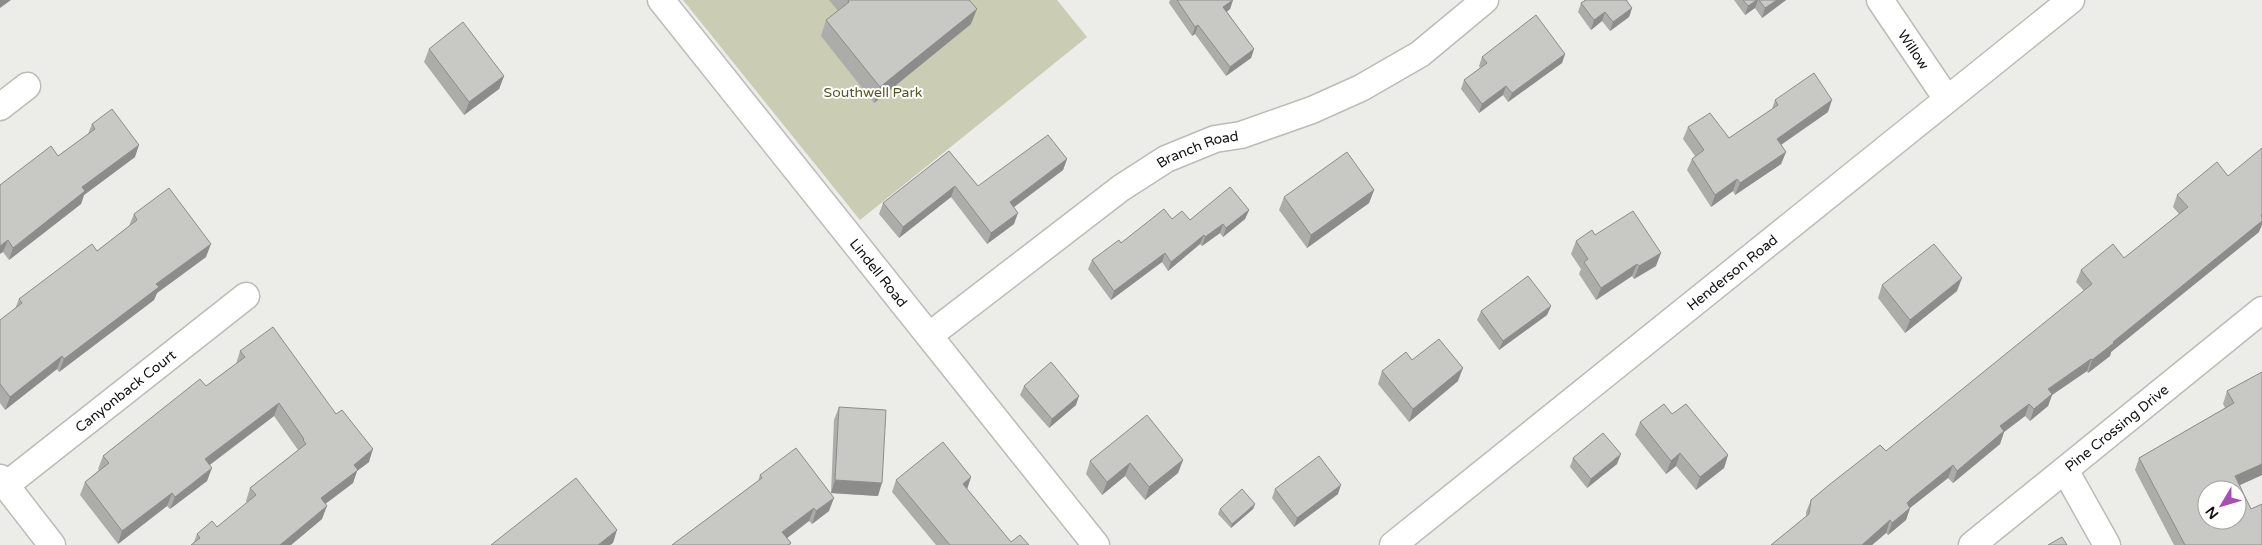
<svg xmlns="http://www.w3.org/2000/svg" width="2262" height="545" font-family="'Varela Round',sans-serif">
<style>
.green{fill:#caccb4}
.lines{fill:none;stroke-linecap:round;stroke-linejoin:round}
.minor-casing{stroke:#bbbcb8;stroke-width:29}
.minor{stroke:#fff;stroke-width:26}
.wall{fill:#acada9}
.shaded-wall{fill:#8c8d8a}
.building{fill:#c8c9c5;stroke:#8c8d8a;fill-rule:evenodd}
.labels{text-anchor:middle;stroke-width:4;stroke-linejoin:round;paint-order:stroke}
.street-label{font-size:14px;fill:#111110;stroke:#fffffe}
.park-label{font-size:14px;fill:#545724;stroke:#fffffe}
</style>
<rect width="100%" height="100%" fill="#ecece9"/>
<!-- green -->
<polygon class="green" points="683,0 1057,0 1087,37 860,220"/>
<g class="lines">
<defs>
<g id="minor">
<path id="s1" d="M661 0 1096 545"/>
<path id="s2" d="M1880 0 1947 99"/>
<polyline points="0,107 27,86"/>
<path id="s3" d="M930 335 1121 188 1166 159 1215 139 1241 135 1312 110 1361 88 1420 54 1485 0"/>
<polyline points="2065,470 2107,545"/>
<polyline points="0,478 52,545"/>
<path id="s4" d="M6 485 246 296"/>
<path id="s5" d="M1393 545 2071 0"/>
<path id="s6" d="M1972 545 2262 310"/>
</g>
</defs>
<!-- minor casing -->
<use href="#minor" class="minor-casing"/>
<!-- minor -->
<use href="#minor" class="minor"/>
</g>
<!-- wall -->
<g class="wall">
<polygon points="829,0 969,0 971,24 874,103 821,36 826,20 838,11"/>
<polygon points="1170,0 1233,0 1230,9 1227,12 1254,49 1251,58 1226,76 1195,34 1192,36 1169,3"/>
<polygon points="1584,0 1628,0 1627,1 1632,8 1629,17 1610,31 1602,21 1591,30 1578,12 1581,3 1584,1"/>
<polygon points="1734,0 1786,0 1762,18 1755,8 1745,15"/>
<polygon points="429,49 504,76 499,89 464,115 424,62"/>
<polygon points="1565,54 1562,63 1508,102 1503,95 1479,113 1461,89 1464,80 1480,68 1479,66 1482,57"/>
<polygon points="1775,100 1828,112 1781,145 1786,152 1781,164 1735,195 1733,191 1711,207 1687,170 1692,159 1695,156 1683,139 1688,127 1729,138 1772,109"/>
<polygon points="92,124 135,157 84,195 81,204 9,260 3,252 0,185 58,156 88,134"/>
<polygon points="949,151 978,186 1067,159 1063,170 1014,207 1014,224 987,244 951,197 899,238 879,214 883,203"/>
<polygon points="1374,190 1369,203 1307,248 1279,210 1284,197"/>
<polygon points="2177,195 2259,232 2111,352 2110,356 2088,373 2087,371 2052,395 2048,406 2030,421 2025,416 2004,432 2000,444 1953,483 1948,478 1910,508 1906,520 1888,535 1886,533 1872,545 1771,545 1806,517 1806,512 1811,500 1886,451 2084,291 2076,282 2081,270 2124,258 2179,214 2173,207"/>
<polygon points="1249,210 1245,219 1223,237 1220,233 1202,246 1200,244 1168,271 1162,262 1111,300 1088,269 1092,260 1121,243 1190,220"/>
<polygon points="134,214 206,257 157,293 154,300 59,372 57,369 5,410 0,403 0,320 15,309 19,299 97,251 129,226"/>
<polygon points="1595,235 1656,266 1634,279 1632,276 1596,300 1579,274 1581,269 1571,254 1576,241"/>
<polygon points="1882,285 1957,291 1905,333 1878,298"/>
<polygon points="1551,306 1547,315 1499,350 1477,320 1481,311"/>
<polygon points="240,351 369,462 357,471 353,483 325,504 322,519 291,545 191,545 194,542 197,534 217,527 247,503 246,501 250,488 298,450 274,416 210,465 207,481 170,509 167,506 118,544 80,495 85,482 99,470 98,469 103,456 206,386 236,364"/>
<polygon points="1412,360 1458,381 1409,422 1378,384 1382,371"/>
<polygon points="2262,372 2262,475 2240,485 2262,545 2174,545 2135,470 2139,458 2225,408 2223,404 2227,391"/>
<polygon points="1024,386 1076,405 1049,428 1020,395"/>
<polygon points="839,407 878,496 831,493 834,420"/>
<polygon points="1672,414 1728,455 1724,468 1696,490 1676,466 1666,474 1635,435 1640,422"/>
<polygon points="1573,458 1617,464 1587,488 1570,467"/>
<polygon points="1183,460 1178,473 1145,500 1125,476 1102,495 1086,474 1090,461"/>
<polygon points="760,475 829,511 812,524 809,521 787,538 791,543 790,545 672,545 758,481"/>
<polygon points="971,477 967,489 1011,542 1029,545 936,545 892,492 896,480"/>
<polygon points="1275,489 1338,494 1294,527 1272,498"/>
<polygon points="1255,504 1253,509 1231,528 1218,514 1220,509"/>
</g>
<!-- shaded-wall -->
<g class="shaded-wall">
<polygon points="0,0 11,0 0,8"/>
<polygon points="1233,0 1230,9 1220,16 1223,7"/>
<polygon points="1757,0 1758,0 1755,8 1745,15 1748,6"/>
<polygon points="1777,0 1786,0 1762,18 1765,8"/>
<polygon points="1632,8 1629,17 1610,31 1613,22"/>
<polygon points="977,9 971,24 874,103 880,87"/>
<polygon points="1605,12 1602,21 1591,30 1594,20"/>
<polygon points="1198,25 1195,34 1192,36 1195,27"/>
<polygon points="1254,49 1251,58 1226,76 1230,67"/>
<polygon points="1565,54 1562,63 1508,102 1512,93"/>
<polygon points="504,76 499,89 464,115 469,102"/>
<polygon points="1506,86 1503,95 1479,113 1482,104"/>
<polygon points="1832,100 1828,112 1772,151 1777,139"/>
<polygon points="139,145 135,157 84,195 81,204 9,260 13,248 82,187"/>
<polygon points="1786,152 1781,164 1735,195 1740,183"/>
<polygon points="1067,159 1063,170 1006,213 1010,202"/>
<polygon points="1737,179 1733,191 1711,207 1715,195"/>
<polygon points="955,186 951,197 899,238 903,227"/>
<polygon points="1374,190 1369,203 1307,248 1311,235"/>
<polygon points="1249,210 1245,219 1223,237 1226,228"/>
<polygon points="1018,213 1014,224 987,244 991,233"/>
<polygon points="2262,214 2262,225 2259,232 2111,352 2110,356 2088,373 2092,360"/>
<polygon points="1223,224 1220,233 1202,246 1205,237"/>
<polygon points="1204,235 1200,244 1168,271 1171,262"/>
<polygon points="8,240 3,252 0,254 0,246"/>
<polygon points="211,244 206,257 157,293 154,300 59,372 64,359 156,284"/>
<polygon points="1165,253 1162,262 1111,300 1114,291"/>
<polygon points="1661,253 1656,266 1634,279 1639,266"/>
<polygon points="1637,264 1632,276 1596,300 1601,288"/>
<polygon points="1962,278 1957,291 1905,333 1910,320"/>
<polygon points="1551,306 1547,315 1499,350 1503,341"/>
<polygon points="62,356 57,369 5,410 10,397"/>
<polygon points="2091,359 2087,371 2052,395 2048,406 2030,421 2034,409 2048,389"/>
<polygon points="1463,368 1458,381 1409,422 1413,409"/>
<polygon points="1079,396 1076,405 1049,428 1052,419"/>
<polygon points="279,403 274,416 200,472 205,459"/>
<polygon points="2029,404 2025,416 2004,432 2000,444 1953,483 1957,471 2000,426"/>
<polygon points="373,449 369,462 357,471 353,483 316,511 321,498 354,465"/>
<polygon points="1680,453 1676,466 1666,474 1671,461"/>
<polygon points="1621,454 1617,464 1587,488 1591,479"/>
<polygon points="1728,455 1724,468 1696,490 1700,477"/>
<polygon points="1183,460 1178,473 1145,500 1149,487"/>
<polygon points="1130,463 1125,476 1102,495 1107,482"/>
<polygon points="2262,464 2262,475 2231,489 2235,476"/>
<polygon points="1953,465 1948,478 1906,511 1910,508 1906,520 1888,535 1892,523 1911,499"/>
<polygon points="212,468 207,481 170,509 175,497"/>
<polygon points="971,477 967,489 963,484"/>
<polygon points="835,480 882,483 878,496 831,493"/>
<polygon points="1341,485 1338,494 1294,527 1297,518"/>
<polygon points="172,493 167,506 118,544 122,531"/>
<polygon points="834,498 829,511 812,524 816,511"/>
<polygon points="1255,504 1253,509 1231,528 1232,524"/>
<polygon points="327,506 322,519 291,545 280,545"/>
<polygon points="814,508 809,521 778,545 782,532"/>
<polygon points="1890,520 1886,533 1872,545 1862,545"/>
<polygon points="617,530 613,543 610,545 598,545"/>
</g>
<!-- building -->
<g class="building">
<polygon points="848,0 969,0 977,9 880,87 826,20 849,2"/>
<polygon points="1177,0 1233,0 1223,7 1254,49 1230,67 1198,25 1195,27"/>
<polygon points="1586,0 1626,0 1632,8 1613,22 1605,12 1594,20 1581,3"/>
<polygon points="1743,0 1757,0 1748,6"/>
<polygon points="1759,0 1777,0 1765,8"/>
<polygon points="1536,15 1565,54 1512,93 1506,86 1482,104 1464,80 1487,63 1482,57"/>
<polygon points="463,22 504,76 469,102 429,49"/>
<polygon points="1814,73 1832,100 1777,139 1786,152 1740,183 1737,179 1715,195 1692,159 1704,150 1688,127 1710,113 1729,138 1778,105 1775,100"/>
<polygon points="112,109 139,145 82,187 85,191 13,248 8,240 0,246 0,185 51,146 58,156 95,129 92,124"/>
<polygon points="1048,135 1067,159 1010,202 1018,213 991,233 955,186 903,227 883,203 949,151 978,186"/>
<polygon points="2262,148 2262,214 2261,216 2262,217 2262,221 2113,342 2114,343 2092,360 2091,359 2048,389 2052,394 2034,409 2029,404 2000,426 2004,431 1957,471 1953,465 1911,499 1907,503 1910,508 1892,523 1890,520 1862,545 1771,545 1809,514 1811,500 1829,485 1880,445 1886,451 2092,284 2081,270 2113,244 2124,258 2188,207 2177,195 2217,162 2228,176"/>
<polygon points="1347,152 1374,190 1311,235 1284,197"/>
<polygon points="1230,187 1249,210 1226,228 1223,224 1205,237 1204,235 1171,262 1165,253 1114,291 1092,260 1119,240 1121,243 1164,209 1172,219 1182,211 1190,220"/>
<polygon points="169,188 211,244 156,284 159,287 64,359 62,356 10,397 0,384 0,320 22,303 19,299 92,244 97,251 137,220 134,214"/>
<polygon points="1633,211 1661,253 1639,266 1637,264 1601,288 1584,262 1588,259 1576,241 1592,230 1595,235"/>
<polygon points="1934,244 1962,278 1910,320 1882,285"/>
<polygon points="1528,276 1551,306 1503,341 1481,311"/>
<polygon points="273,327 336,414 342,410 373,449 354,465 358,470 321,498 327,506 280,545 191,545 200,538 197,534 212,521 217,527 256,495 250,488 306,444 303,440 304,439 279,403 205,459 212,468 175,497 172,493 122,531 85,482 109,463 103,456 200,379 206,386 245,357 240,351"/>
<polygon points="1439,339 1463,368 1413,409 1382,371 1406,352 1412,360"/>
<polygon points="1051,362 1079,396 1052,419 1024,386"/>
<path d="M2262 372V464L2235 476 2251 509 2262 504V545H2185L2139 458 2234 403 2227 391ZM2207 490H2237V520H2207Z"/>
<polygon points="1664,404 1672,414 1686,404 1728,455 1700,477 1680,453 1671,461 1640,422"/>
<polygon points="839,407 886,410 882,483 835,480"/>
<polygon points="1147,415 1183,460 1149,487 1130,463 1107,482 1090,461"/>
<polygon points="1603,433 1621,454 1591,479 1573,458"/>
<polygon points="943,442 971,477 963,484 1011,542 1020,535 1029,545 950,545 896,480"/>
<polygon points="796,448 834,498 816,511 814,508 782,532 791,543 788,545 672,545 762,478 760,475"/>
<polygon points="1319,456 1341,485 1297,518 1275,489"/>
<polygon points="576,478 617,530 598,545 491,545"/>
<polygon points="1242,489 1255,504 1232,524 1220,509"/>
<polygon points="2062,537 2067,545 2048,545"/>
</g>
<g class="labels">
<!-- street labels -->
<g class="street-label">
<text dy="5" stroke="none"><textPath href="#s2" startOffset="60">Willow</textPath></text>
<text dy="5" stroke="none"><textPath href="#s3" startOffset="328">Branch Road</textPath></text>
<text dy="5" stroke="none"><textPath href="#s1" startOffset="349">Lindell Road</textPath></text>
<text dy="5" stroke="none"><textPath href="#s5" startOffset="435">Henderson Road</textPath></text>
<text dy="5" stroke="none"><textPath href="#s4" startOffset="152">Canyonback Court</textPath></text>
<text dy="5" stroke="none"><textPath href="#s6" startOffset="186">Pine Crossing Drive</textPath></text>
</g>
<!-- park labels -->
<g class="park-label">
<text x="873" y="97">Southwell Park</text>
</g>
</g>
<!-- north arrow -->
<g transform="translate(2222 505) rotate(232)"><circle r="24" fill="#fffffe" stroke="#a0a09f"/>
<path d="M0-4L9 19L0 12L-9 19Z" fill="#a84cb6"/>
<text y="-8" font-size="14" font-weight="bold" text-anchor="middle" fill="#111110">N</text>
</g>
</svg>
